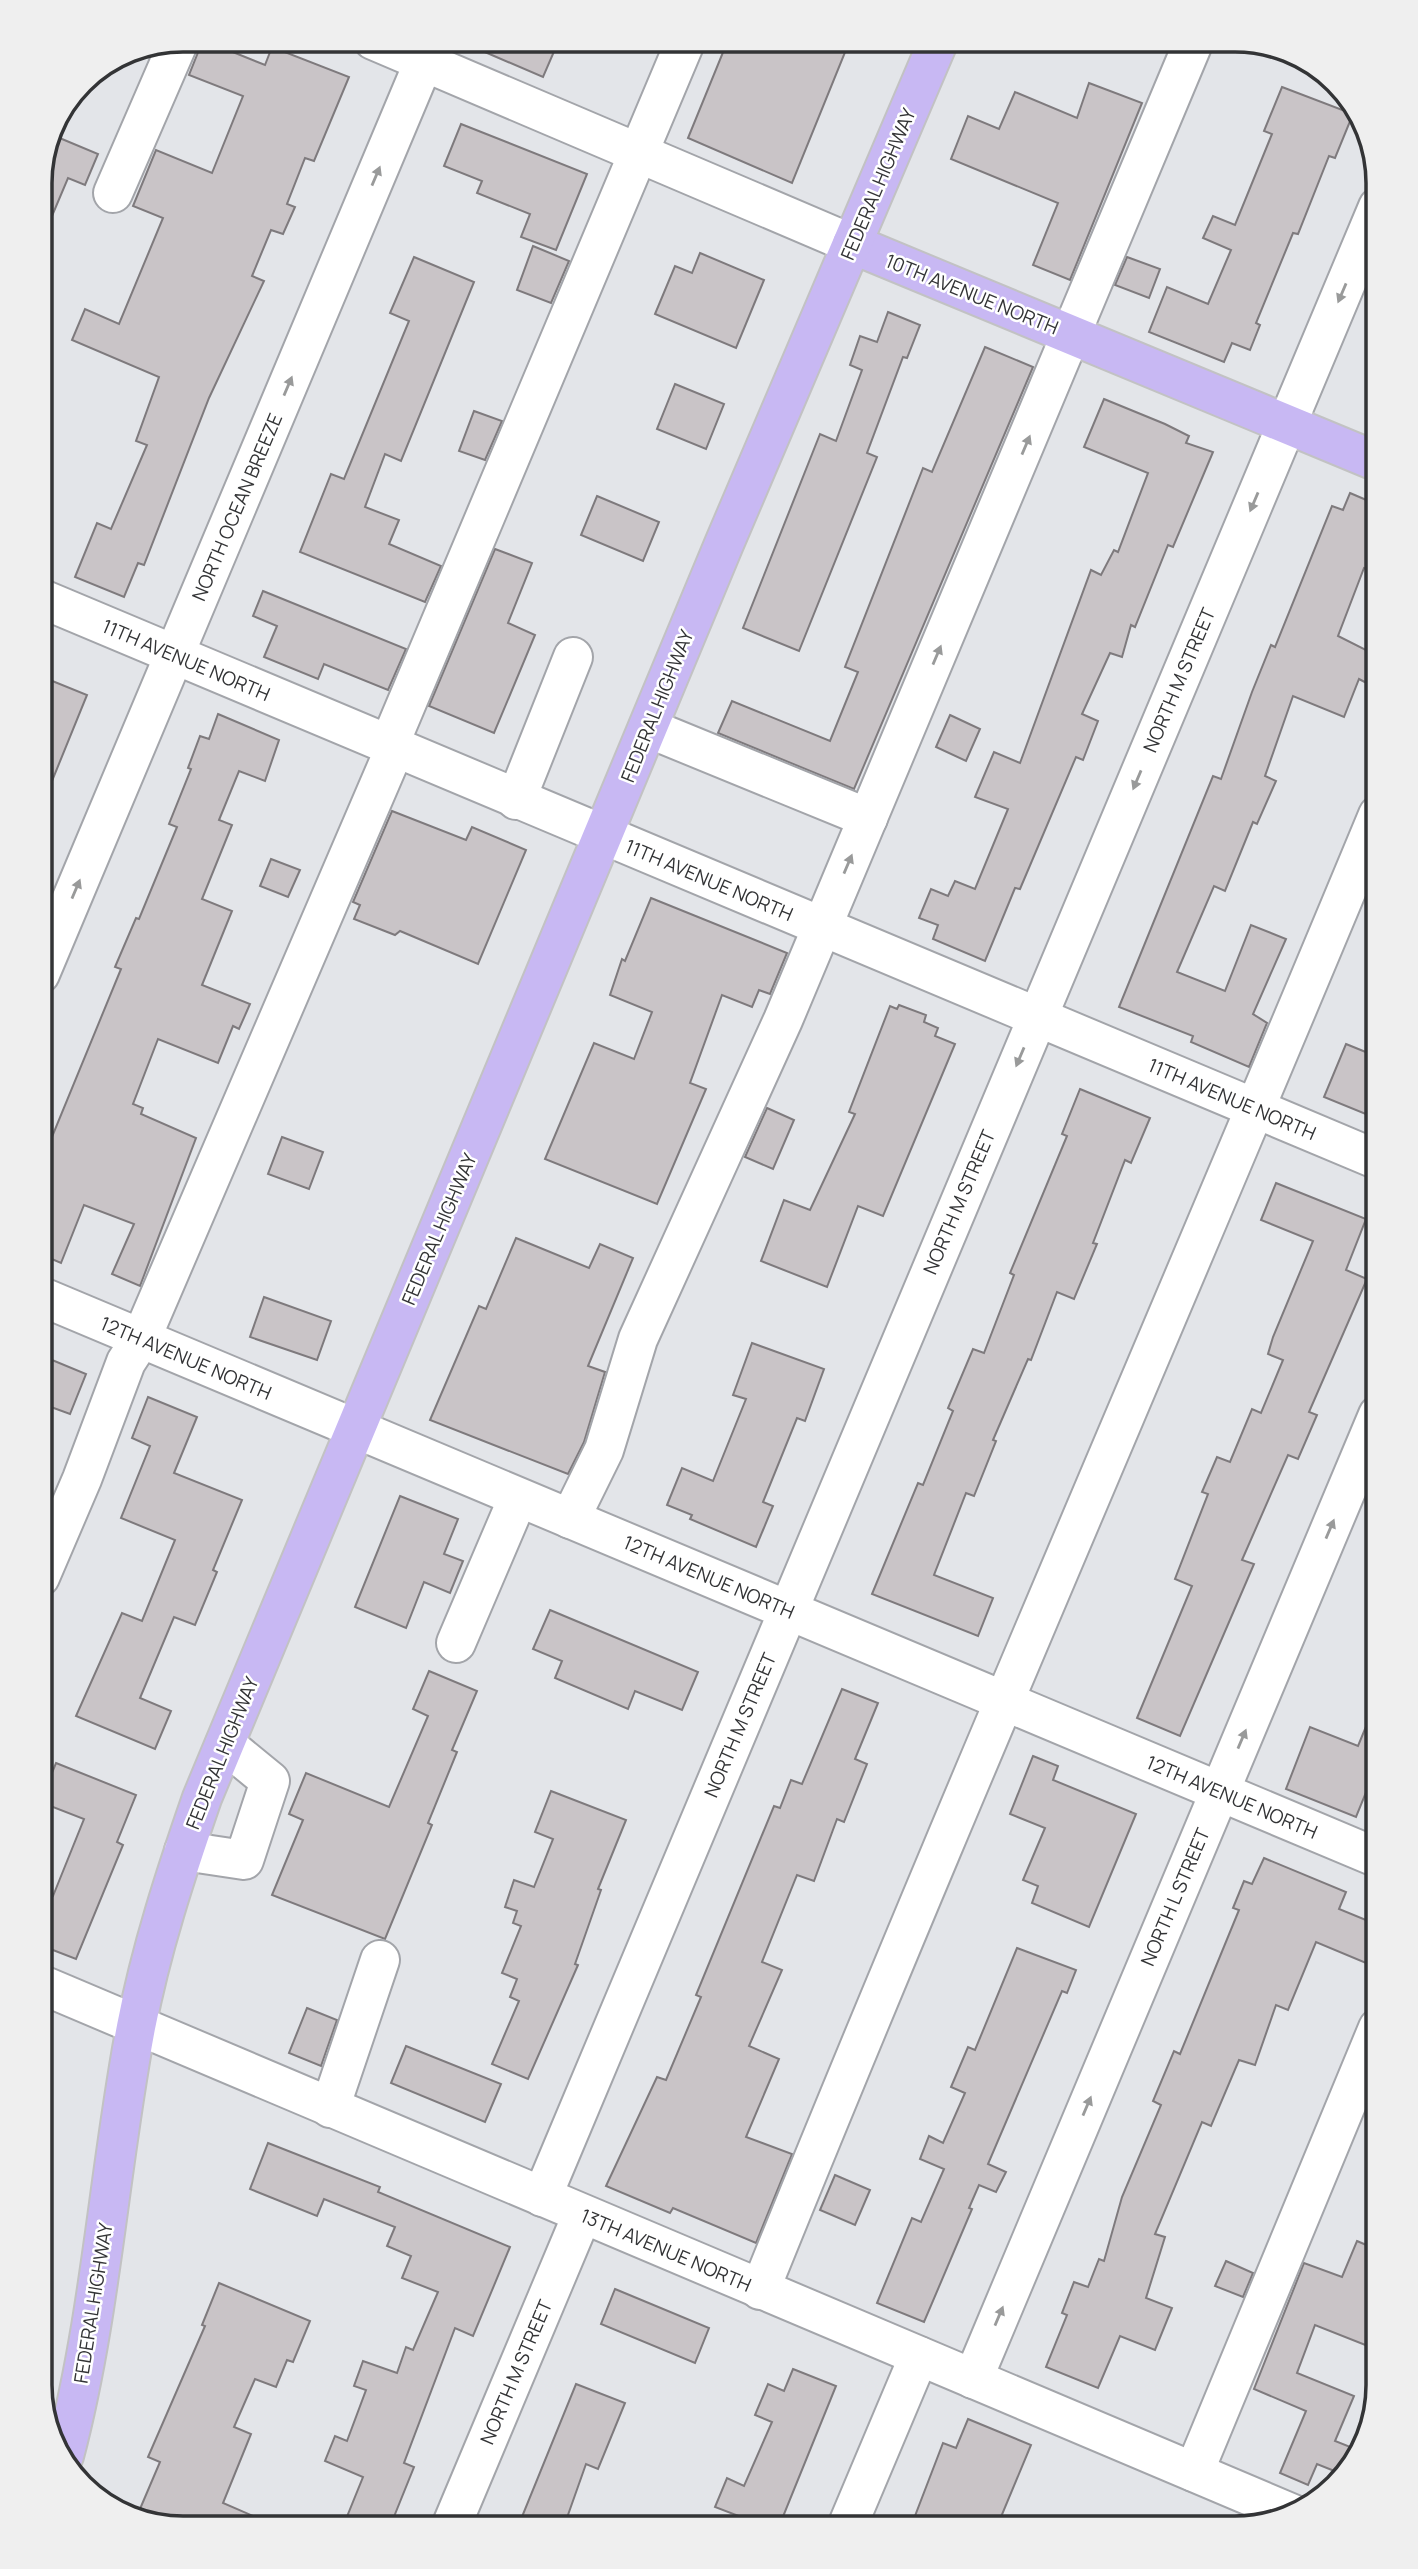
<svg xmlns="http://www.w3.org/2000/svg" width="1418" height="2569" font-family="Manrope,sans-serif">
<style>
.building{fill:#c9c4c7;stroke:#7e7a7d;stroke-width:2}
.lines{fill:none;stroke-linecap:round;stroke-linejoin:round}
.minor-casing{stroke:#a3a5aa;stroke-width:42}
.major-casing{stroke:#c2c2c3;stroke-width:42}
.minor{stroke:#fff;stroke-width:38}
.major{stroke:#c8b8f3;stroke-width:38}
.oneway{fill:#999a9a}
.labels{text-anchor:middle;stroke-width:5;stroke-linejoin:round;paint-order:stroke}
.street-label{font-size:19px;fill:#333436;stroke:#fff}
.rim{fill:none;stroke:#333436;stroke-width:3.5}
</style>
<rect width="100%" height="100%" fill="#e3e5e9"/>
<!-- building -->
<g class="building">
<polygon points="203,40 265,65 272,47 349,77 314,161 305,158 287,204 295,207 283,234 271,230 252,276 264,281 209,398 144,565 138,563 124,597 75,577 97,523 111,529 147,445 136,441 159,377 72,340 85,309 119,324 163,218 133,206 156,150 212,173 243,96 189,75"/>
<polygon points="457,40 559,40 543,77"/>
<polygon points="728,40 850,40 792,183 688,138"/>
<polygon points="1089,83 1142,103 1070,280 1033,265 1058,203 951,159 968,116 999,129 1015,92 1077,118"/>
<polygon points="1282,87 1353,114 1335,158 1329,156 1298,234 1293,233 1256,323 1260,325 1250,350 1232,343 1224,362 1149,332 1167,287 1208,304 1231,250 1203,238 1213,216 1235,225 1272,134 1264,131"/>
<polygon points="461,124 587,174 556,250 521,237 530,214 477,193 482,181 444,166"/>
<polygon points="50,134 98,154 85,185 68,178 41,242 41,175"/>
<polygon points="533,246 569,261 551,303 517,290"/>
<polygon points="700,253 764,280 736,348 655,314 675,266 692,273"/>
<polygon points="414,257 474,282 401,461 385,454 365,507 399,520 389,544 441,566 425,602 300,552 331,474 344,479 409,321 390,313"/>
<polygon points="1127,257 1160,269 1149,298 1115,285"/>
<polygon points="888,312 920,325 907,358 903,357 867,453 877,457 799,651 743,628 820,434 836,441 862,370 850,365 860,336 877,342"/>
<polygon points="985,347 1033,367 854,789 718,733 732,701 830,741 858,672 845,667 923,468 932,472"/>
<polygon points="675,384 724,404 706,449 657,429"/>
<polygon points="1104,399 1165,424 1189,436 1186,443 1213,452 1173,547 1168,545 1135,627 1131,625 1122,657 1110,653 1082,714 1098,721 1083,760 1076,757 1020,889 1015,888 985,961 933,939 938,925 919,918 931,889 948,896 955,881 975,889 1008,809 975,797 994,752 1020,763 1091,570 1101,575 1114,550 1118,552 1148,473 1084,447"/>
<polygon points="474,411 502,421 485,460 459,451"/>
<polygon points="1350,493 1378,505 1378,555 1372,571 1364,568 1338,636 1378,656 1378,689 1359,679 1344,717 1293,696 1265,776 1276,781 1257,824 1253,822 1225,891 1214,886 1177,972 1225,991 1251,925 1286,939 1253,1014 1267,1023 1249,1067 1191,1042 1193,1036 1119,1007 1213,776 1221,779 1252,692 1271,645 1275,647 1332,506 1343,510"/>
<polygon points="597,496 659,522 643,561 581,535"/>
<polygon points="495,549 532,563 508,623 535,635 494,733 429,706"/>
<polygon points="263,591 406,649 388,690 324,664 318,679 264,657 277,626 253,616"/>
<polygon points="40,676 87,695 41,808 40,808"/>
<polygon points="218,714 279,740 265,781 239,771 219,820 232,825 202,899 232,911 202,985 250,1004 239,1029 233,1026 218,1063 158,1039 133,1104 143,1108 141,1114 196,1138 140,1286 112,1274 134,1224 84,1205 61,1263 40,1254 40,1166 121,969 115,967 136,918 139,919 177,827 169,824 191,769 188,768 200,736 209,739"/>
<polygon points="950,715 980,729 966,761 936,747"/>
<polygon points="392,811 466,840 472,827 526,850 478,964 400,931 395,935 354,919 360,905 353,902"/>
<polygon points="271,859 300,870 288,897 260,886"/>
<polygon points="651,898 787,953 770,994 759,990 752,1007 722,995 690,1083 706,1089 657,1204 545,1159 594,1043 634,1059 652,1012 610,995 622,959 625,961"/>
<polygon points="899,1005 926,1015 924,1022 938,1028 935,1036 955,1044 883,1216 858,1206 827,1287 761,1261 784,1200 810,1210 855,1114 849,1112 890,1006 897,1009"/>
<polygon points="1346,1044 1378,1057 1378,1119 1324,1097"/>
<polygon points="1080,1089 1150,1118 1131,1163 1125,1160 1093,1243 1097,1244 1074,1299 1057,1292 1031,1360 1028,1359 993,1440 996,1441 974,1496 966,1493 934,1575 993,1598 978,1636 872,1594 918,1483 923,1485 953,1411 948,1408 973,1349 984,1353 1014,1275 1010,1273 1067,1136 1062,1134"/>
<polygon points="767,1108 794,1120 773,1169 745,1157"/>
<polygon points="282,1137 323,1152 309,1189 268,1174"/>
<polygon points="1276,1183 1366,1219 1346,1270 1367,1279 1309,1412 1317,1415 1298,1459 1288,1455 1242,1560 1254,1564 1180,1736 1137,1718 1192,1586 1175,1579 1208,1494 1202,1492 1217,1457 1230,1462 1252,1409 1261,1413 1283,1360 1268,1354 1273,1337 1313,1241 1261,1220"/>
<polygon points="516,1238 589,1268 600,1244 633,1258 588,1366 605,1372 584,1442 568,1474 430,1420 479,1306 486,1309"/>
<polygon points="264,1297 331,1321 317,1360 250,1337"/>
<polygon points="752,1343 824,1369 805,1421 797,1418 763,1502 773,1506 756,1547 690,1519 692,1515 667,1505 682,1468 713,1481 746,1399 733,1395"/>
<polygon points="40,1355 86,1374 70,1414 40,1403"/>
<polygon points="148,1397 197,1417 174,1473 242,1500 213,1570 217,1572 195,1625 174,1617 140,1698 171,1711 155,1749 76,1716 122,1613 142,1621 175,1540 121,1518 150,1446 132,1438"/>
<polygon points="400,1496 458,1519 444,1554 463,1561 450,1593 424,1582 406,1628 355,1607"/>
<polygon points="550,1610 698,1672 682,1710 635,1691 628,1709 555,1678 562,1661 533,1649"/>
<polygon points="429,1671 477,1691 452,1750 457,1752 428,1823 432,1825 385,1939 272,1895 303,1820 289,1814 306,1773 389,1807 428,1716 413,1709"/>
<polygon points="842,1689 878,1703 855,1759 867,1764 844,1822 837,1819 814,1881 797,1875 762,1962 782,1970 749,2046 779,2059 746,2137 792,2154 756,2243 673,2208 670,2213 606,2186 657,2077 666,2080 701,1997 696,1995 774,1806 780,1808 791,1780 802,1784"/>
<polygon points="1377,1700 1378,1763 1356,1817 1286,1789 1310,1727 1358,1746"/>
<polygon points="1033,1756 1058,1766 1053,1780 1136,1814 1089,1927 1032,1903 1038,1886 1023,1880 1045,1828 1010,1814"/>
<polygon points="56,1763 136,1795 117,1842 123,1845 76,1959 40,1945 40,1890 53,1896 84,1819 40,1802"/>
<polygon points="551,1791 626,1820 598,1889 601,1890 575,1964 578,1965 528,2079 492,2064 519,2001 510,1997 517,1979 502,1973 521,1926 513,1923 517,1911 505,1907 514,1880 534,1887 553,1839 535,1832"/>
<polygon points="1264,1858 1346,1892 1339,1909 1378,1925 1378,1968 1316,1942 1288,2010 1276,2005 1255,2065 1239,2060 1211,2126 1202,2122 1155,2234 1165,2237 1146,2298 1172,2308 1155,2350 1120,2336 1098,2388 1046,2367 1067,2315 1062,2313 1074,2282 1088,2287 1099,2259 1104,2261 1122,2197 1161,2105 1153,2101 1174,2051 1180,2054 1239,1910 1233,1908 1244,1881 1252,1884"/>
<polygon points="1017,1948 1076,1970 1067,1993 1062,1991 988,2164 1006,2172 996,2192 979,2185 969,2208 972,2209 924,2322 877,2303 912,2218 921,2222 944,2169 920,2159 929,2136 943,2143 965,2093 951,2087 968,2047 975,2050"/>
<polygon points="307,2008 337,2020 321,2066 289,2053"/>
<polygon points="406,2046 501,2084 485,2122 391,2083"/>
<polygon points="268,2143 380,2187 378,2192 510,2247 473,2336 455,2328 404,2463 414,2467 389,2529 342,2529 363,2477 325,2461 335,2436 347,2441 366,2390 354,2386 363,2361 397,2373 406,2347 413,2350 438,2292 402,2278 411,2256 387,2246 395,2227 324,2199 317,2216 250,2189"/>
<polygon points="835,2175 870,2190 855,2225 820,2210"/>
<polygon points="1357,2241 1378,2250 1378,2350 1315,2325 1297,2373 1354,2396 1335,2441 1358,2450 1353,2465 1342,2474 1317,2464 1308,2485 1280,2473 1306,2411 1254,2389 1304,2263 1342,2277"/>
<polygon points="1226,2261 1253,2273 1243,2297 1215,2286"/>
<polygon points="219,2283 310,2321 293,2362 287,2360 276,2387 255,2379 234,2427 251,2434 223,2503 281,2528 175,2528 137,2516 160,2462 148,2457 205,2326 202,2325"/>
<polygon points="615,2289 709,2328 695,2363 601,2324"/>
<polygon points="793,2369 836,2386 778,2529 739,2529 744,2518 715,2507 727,2478 744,2486 772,2422 755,2415 768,2384 784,2391"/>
<polygon points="576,2384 625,2403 598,2469 586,2464 563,2529 517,2529"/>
<polygon points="968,2419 1031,2445 996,2529 910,2529 943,2443 956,2448"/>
</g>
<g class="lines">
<defs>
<g id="minor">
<polyline points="373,40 852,244"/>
<polyline points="113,193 179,41"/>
<polyline points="40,598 1378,1160"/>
<polyline points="648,728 868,818"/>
<polyline points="389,745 686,40"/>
<polyline points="516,800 573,657"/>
<polyline points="40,974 433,40"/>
<polyline points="40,1296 1378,1858"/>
<polyline points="570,1519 604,1450 638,1339 783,1020 1194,41"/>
<polyline points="40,1577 82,1479 126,1362 141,1339 395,748"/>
<polyline points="456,1643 518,1498"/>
<polyline points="184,1851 244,1860 270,1781 225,1744"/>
<polyline points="40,1984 1293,2514"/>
<polyline points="330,2108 380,1960"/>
<polyline points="542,2197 1378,207"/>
<path d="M760 2290C960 1795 1174 1307 1378 815"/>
<polyline points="973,2379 1378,1415"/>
<polyline points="1194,2472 1378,2028"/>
<polyline points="450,2529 582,2215"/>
<polyline points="846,2529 919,2356"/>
</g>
<g id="major">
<polyline points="852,244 1378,462"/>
<path d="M64 2456C101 2316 109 2169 136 2027 151 1949 176 1873 202 1798L724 544 939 40"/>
</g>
</defs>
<!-- minor casing -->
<use href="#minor" class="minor-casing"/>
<!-- major casing -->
<use href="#major" class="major-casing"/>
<!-- minor -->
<use href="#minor" class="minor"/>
<!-- major -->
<use href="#major" class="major"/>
</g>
<!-- one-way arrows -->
<defs><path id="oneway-solid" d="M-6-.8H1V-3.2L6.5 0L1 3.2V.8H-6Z" transform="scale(1.75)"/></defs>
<g class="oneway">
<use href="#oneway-solid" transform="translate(376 176) rotate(-67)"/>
<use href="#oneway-solid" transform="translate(1342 293) rotate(113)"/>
<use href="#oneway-solid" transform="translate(288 386) rotate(-67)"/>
<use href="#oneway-solid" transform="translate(1026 445) rotate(-67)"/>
<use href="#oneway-solid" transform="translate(1254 502) rotate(113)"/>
<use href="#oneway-solid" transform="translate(937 655) rotate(-67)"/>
<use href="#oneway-solid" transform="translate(1137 780) rotate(113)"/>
<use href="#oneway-solid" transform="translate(848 864) rotate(-67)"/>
<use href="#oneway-solid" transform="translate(76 889) rotate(-67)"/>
<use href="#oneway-solid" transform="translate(1020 1057) rotate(113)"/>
<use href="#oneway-solid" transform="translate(1330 1529) rotate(-67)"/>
<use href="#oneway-solid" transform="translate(1242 1739) rotate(-67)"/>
<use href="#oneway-solid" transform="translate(1087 2106) rotate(-67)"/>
<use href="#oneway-solid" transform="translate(999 2316) rotate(-67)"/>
</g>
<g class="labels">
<!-- street labels -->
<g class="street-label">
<text transform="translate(878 184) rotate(-67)" y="7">FEDERAL HIGHWAY</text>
<text transform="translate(972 294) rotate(22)" y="7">10TH AVENUE NORTH</text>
<text transform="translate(237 507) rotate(-67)" y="7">NORTH OCEAN BREEZE</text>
<text transform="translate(186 660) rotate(23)" y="7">11TH AVENUE NORTH</text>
<text transform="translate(1179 680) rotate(-67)" y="7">NORTH M STREET</text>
<text transform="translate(657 706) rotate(-68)" y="7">FEDERAL HIGHWAY</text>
<text transform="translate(709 880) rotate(23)" y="7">11TH AVENUE NORTH</text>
<text transform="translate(1232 1099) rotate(23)" y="7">11TH AVENUE NORTH</text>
<text transform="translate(959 1202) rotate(-67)" y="7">NORTH M STREET</text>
<text transform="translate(439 1229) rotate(-67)" y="7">FEDERAL HIGHWAY</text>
<text transform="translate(186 1358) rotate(23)" y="7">12TH AVENUE NORTH</text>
<text transform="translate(709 1577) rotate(23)" y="7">12TH AVENUE NORTH</text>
<text transform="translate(740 1725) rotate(-67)" y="7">NORTH M STREET</text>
<text transform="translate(222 1753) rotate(-68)" y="7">FEDERAL HIGHWAY</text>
<text transform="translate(1232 1797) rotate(23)" y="7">12TH AVENUE NORTH</text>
<text transform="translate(1175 1897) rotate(-67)" y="7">NORTH L STREET</text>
<text transform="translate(666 2250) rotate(23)" y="7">13TH AVENUE NORTH</text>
<text transform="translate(93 2303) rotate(-81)" y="7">FEDERAL HIGHWAY</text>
<text transform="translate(516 2372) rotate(-67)" y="7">NORTH M STREET</text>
</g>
</g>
<!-- crop -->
<path d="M0 0H1418V2569H0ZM183 52H1235A131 131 0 0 1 1366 183V2385A131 131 0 0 1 1235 2516H183A131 131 0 0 1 52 2385V183A131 131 0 0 1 183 52Z" fill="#efefef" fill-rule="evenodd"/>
<path class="rim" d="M183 52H1235A131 131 0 0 1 1366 183V2385A131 131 0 0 1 1235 2516H183A131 131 0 0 1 52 2385V183A131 131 0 0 1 183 52Z"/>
</svg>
